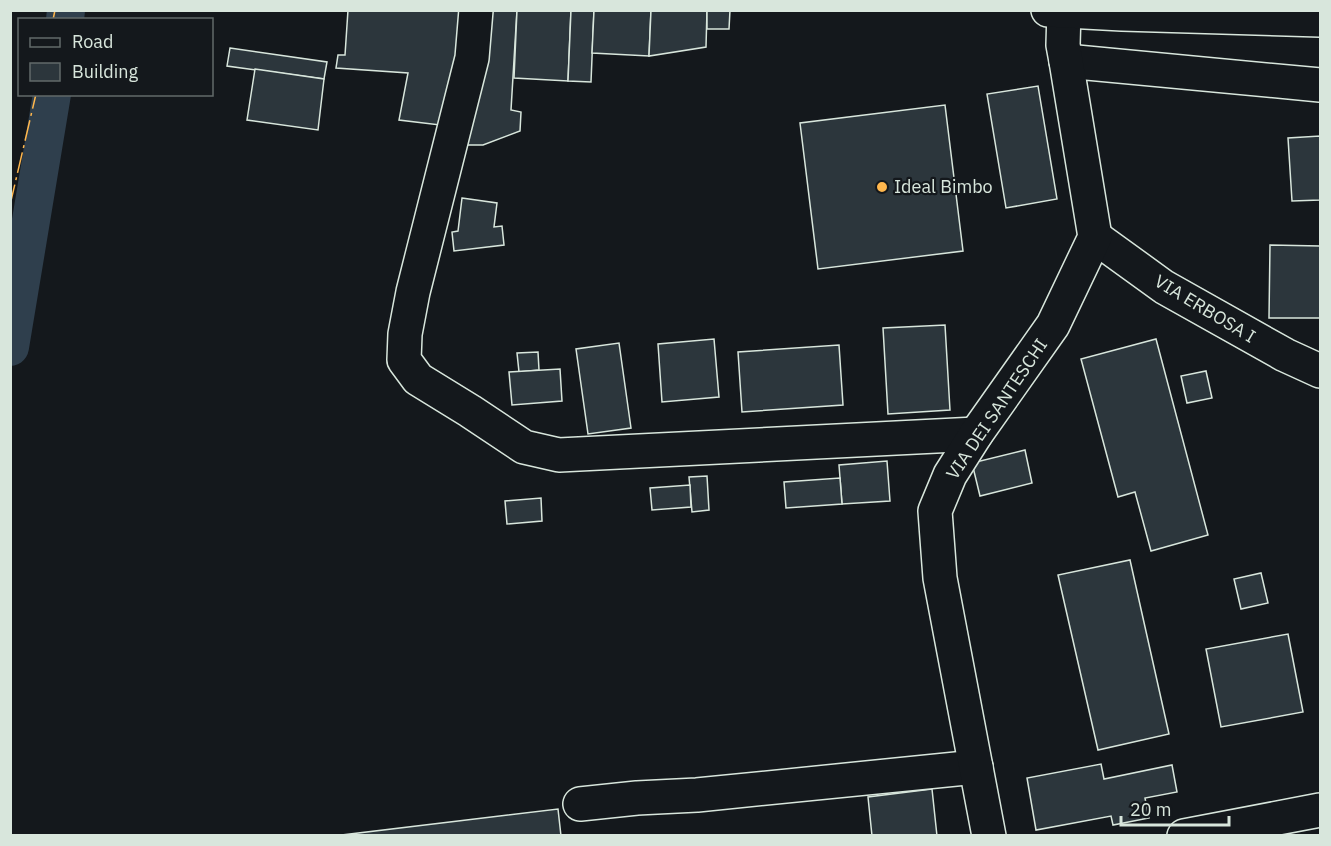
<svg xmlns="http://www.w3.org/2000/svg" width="1331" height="846" font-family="'IBM Plex Sans',sans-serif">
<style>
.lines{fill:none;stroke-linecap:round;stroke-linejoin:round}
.canal{stroke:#2f3f4d;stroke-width:38}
.building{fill:#2c363c;stroke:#d8e6dc;stroke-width:1.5}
.minor-casing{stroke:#d8e6dc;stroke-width:36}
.major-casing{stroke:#d8e6dc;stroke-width:36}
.minor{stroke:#14181c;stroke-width:33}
.major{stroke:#14181c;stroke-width:33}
.power{stroke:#ffb74d;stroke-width:1.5;stroke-dasharray:21 4.5 3 4.5;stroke-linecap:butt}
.poi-dot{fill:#ffb74d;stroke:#14181c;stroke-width:2}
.labels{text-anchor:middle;stroke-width:4.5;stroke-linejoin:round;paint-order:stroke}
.poi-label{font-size:18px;fill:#d8e6dc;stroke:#14181c;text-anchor:start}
.street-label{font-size:18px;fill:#d8e6dc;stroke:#14181c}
</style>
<rect width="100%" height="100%" fill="#14181c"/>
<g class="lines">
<!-- canal -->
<g class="canal">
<polyline points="65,20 66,10"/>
<polyline points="10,347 52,94"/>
</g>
</g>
<!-- building -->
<g class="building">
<polygon points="348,10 468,10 440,125 399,120 408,73 336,68 338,55 345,55"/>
<polygon points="480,10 517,10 511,110 521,112 520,131 483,145 454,145"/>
<polygon points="517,10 571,10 568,81 514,78"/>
<polygon points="571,10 594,10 591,82 568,81"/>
<polygon points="594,10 651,10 649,56 592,53"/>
<polygon points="651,10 707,10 706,47 649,56"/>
<polygon points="707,10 730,10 729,29 707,29"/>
<polygon points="230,48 327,62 324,79 227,66"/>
<polygon points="255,69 324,79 318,130 247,120"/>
<polygon points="1038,86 1057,199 1006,208 987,94"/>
<polygon points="945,105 963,251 818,269 800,123"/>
<polygon points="1320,136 1320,200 1292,201 1288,138"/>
<polygon points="462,198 497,203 494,227 502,226 504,245 454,251 452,232 458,231"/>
<polygon points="1270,245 1320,246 1320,318 1269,318"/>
<polygon points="945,325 950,410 888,414 883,328"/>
<polygon points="714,339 719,397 662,402 658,344"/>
<polygon points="1156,339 1208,535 1151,551 1135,492 1118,497 1081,359"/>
<polygon points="619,343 631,428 588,434 576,349"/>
<polygon points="839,345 843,405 742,412 738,352"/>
<polygon points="538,352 539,370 519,372 517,353"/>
<polygon points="560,369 562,401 512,405 509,372"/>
<polygon points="1206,371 1212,398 1187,403 1181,376"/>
<polygon points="1025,450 1032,483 980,496 972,463"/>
<polygon points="887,461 890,501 842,504 839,465"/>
<polygon points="707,476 709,510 692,512 689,477"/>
<polygon points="840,478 842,504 786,508 784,482"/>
<polygon points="690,485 691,507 652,510 650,488"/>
<polygon points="541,498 542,521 507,524 505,501"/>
<polygon points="1130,560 1169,734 1098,750 1058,575"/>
<polygon points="1261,573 1268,603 1241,609 1234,579"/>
<polygon points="1288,634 1303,712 1221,727 1206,649"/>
<polygon points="1101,764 1104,779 1172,765 1177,792 1145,798 1149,818 1113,825 1111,816 1036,830 1027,778"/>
<polygon points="932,789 937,836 872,836 868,797"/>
<polygon points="558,809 561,836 342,836 342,835"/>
</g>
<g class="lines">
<defs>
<g id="minor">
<polyline points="476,10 472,58 413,292 405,334 404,360 418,379 470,411 524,447 559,455 976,434"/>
<polyline points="1066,61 1320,85"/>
<polyline points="1095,237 1164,287 1285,355 1320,371"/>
<polyline points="580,804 637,798 697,795 976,767"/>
<polyline points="989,836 940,578 935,511 950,475 976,434 1053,325 1095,237 1066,61 1063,45 1064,10"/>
<polyline points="1184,836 1320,810"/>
</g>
<polyline id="major" points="1048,10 1122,14 1320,20"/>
</defs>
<!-- minor casing -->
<use href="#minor" class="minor-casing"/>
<!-- major casing -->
<use href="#major" class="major-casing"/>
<!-- minor -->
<use href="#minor" class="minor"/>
<!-- major -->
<use href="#major" class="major"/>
<!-- power -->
<g class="power">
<polyline points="53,20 55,10"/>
<polyline points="10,205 36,94"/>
</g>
</g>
<!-- markers -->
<circle class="poi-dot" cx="882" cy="187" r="6"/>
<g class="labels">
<!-- poi labels -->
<g class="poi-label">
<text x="894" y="193">Ideal Bimbo</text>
</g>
<!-- street labels -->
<g class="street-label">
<text transform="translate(1205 309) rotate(31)" y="6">VIA ERBOSA I</text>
<text transform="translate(997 409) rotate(-56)" y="6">VIA DEI SANTESCHI</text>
</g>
</g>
<!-- border -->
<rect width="1331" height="846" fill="none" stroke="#d8e6dc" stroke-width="24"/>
<!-- legend -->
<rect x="18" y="18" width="195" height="78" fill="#14181c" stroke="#626a69" stroke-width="1.5"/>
<rect x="30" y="38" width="30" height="9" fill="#14181c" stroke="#626a69" stroke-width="1.5"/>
<text x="72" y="48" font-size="18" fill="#d8e6dc">Road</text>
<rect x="30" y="63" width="30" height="18" fill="#2c363c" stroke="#626a69" stroke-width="1.5"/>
<text x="72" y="78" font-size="18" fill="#d8e6dc">Building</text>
<!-- scale -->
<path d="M1121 816v9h108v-9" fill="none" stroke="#d8e6dc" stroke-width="3"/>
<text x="1130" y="816" font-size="18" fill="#d8e6dc" stroke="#14181c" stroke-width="4.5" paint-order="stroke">20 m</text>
</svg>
